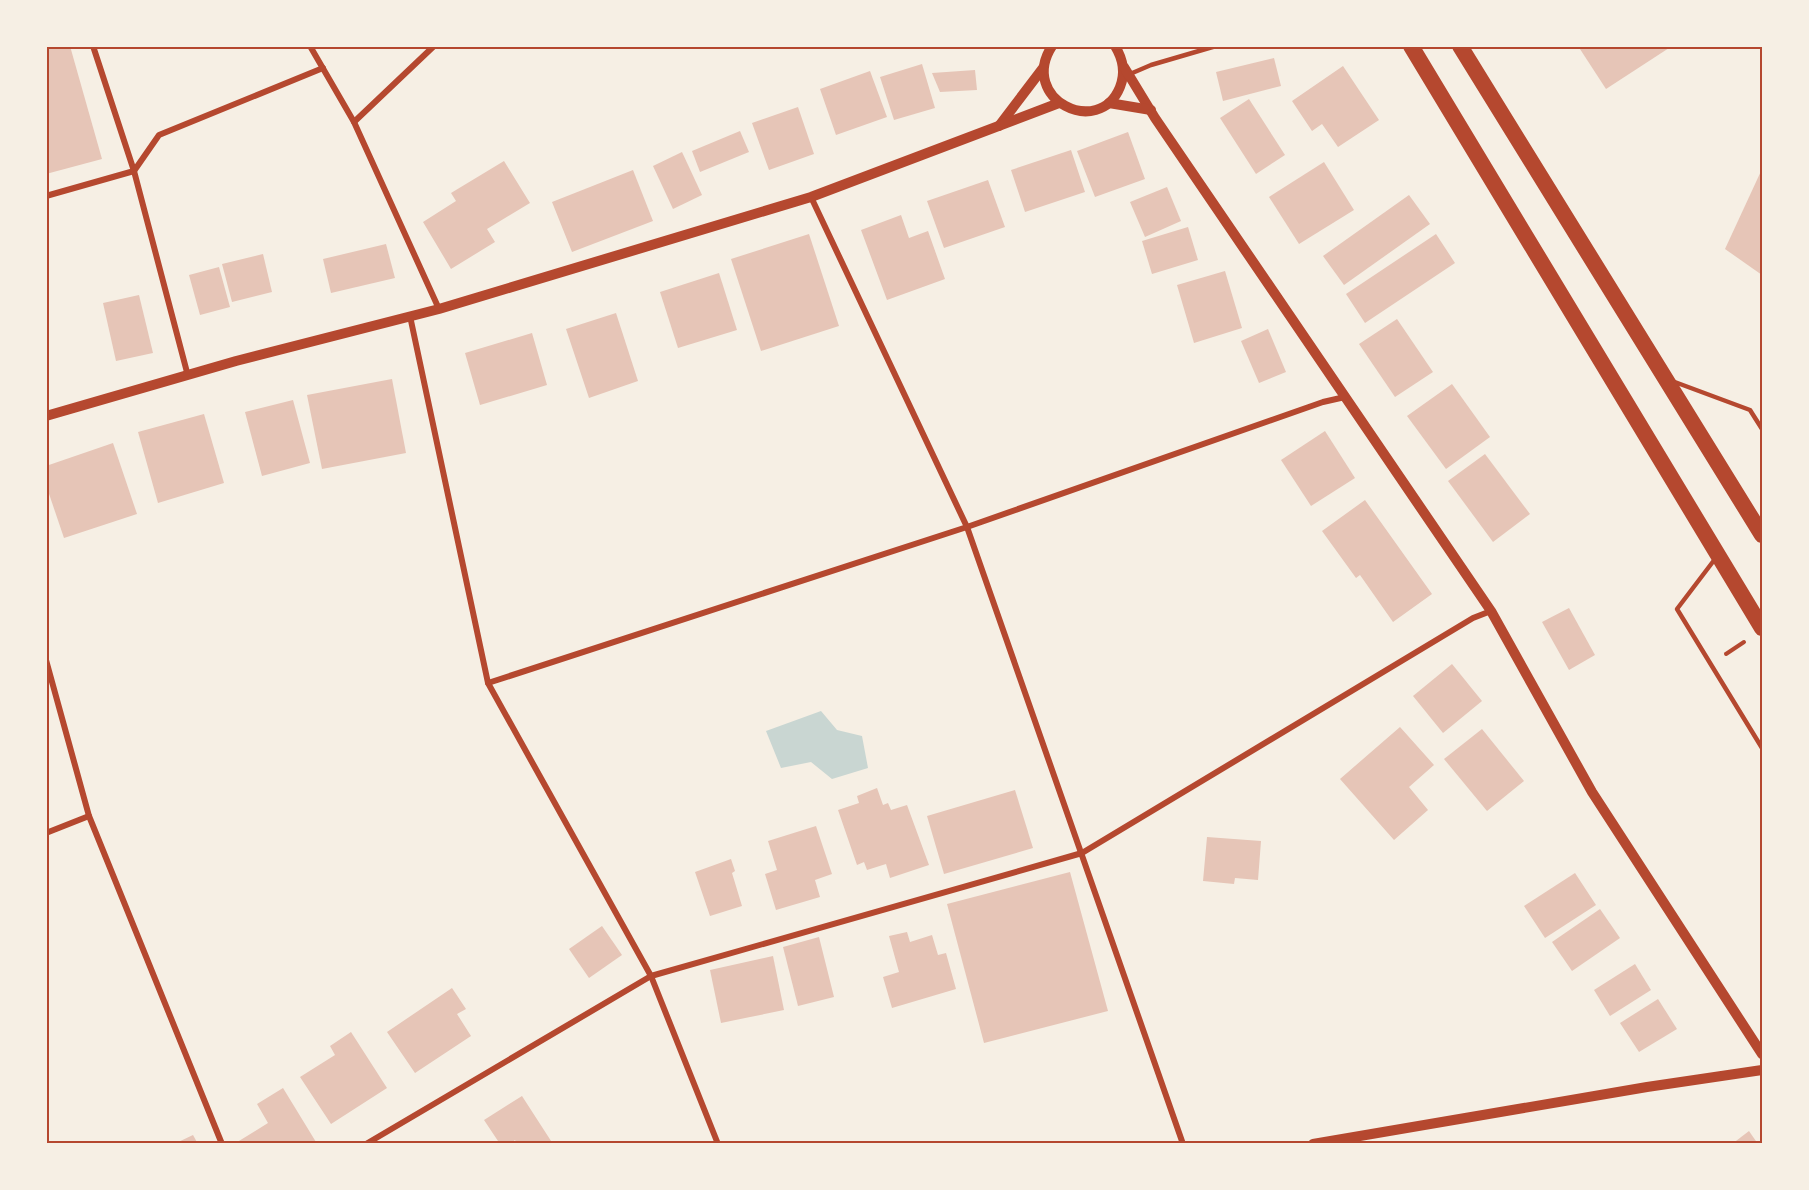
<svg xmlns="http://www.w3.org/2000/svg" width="1809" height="1190" font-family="Georgia,serif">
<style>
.water{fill:#c9d6d2}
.building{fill:#e6c5b7}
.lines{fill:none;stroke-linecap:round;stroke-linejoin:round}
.path{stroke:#b5482f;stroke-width:4}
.service{stroke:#b5482f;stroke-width:4.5}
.minor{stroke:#b5482f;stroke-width:6}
.tertiary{stroke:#b5482f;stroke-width:10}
.trunk{stroke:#b5482f;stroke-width:16}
.neatline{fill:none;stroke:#b5482f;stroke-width:2}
</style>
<rect width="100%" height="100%" fill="#f6efe4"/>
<!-- water -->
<polygon class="water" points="821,711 837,730 862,736 868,768 832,779 811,762 781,768 766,731"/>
<!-- building -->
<g class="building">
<polygon points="46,46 70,46 102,159 46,174"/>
<polygon points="1578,46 1668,46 1669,48 1606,89"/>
<polygon points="1274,58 1281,86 1223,101 1216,72"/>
<polygon points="922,64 935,108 894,120 880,77"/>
<polygon points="1343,66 1379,120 1338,147 1322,124 1312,131 1292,101"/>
<polygon points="975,70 977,90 940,92 932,73"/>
<polygon points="870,71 887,117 836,135 820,89"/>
<polygon points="1249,99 1285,155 1256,174 1220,118"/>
<polygon points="798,107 814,154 769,170 752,123"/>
<polygon points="740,131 749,152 700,172 692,151"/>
<polygon points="1128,132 1145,179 1095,197 1077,151"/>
<polygon points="1071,150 1085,192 1025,212 1011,170"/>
<polygon points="682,152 702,195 673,209 653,166"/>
<polygon points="504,161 530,203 487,229 495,242 451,269 423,222 456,201 451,193"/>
<polygon points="1324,162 1354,210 1299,244 1269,197"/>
<polygon points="1762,169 1762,275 1725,249"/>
<polygon points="633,170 653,221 572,252 552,202"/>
<polygon points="988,180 1005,227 944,248 927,201"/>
<polygon points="1167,187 1181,221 1145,237 1130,202"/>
<polygon points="1409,195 1430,224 1344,285 1323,256"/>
<polygon points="901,215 909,238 928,231 945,279 887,300 861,230"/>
<polygon points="1188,227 1198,260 1152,274 1142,241"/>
<polygon points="809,234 839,326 761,351 731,259"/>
<polygon points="1436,234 1455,263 1365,323 1346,294"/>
<polygon points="386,244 395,278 331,293 323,259"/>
<polygon points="263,254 272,292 232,302 222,264"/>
<polygon points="219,267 230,307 200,315 189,275"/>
<polygon points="1225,271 1242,328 1194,343 1177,285"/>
<polygon points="719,273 737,330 678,348 660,292"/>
<polygon points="139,295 153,353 116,361 103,303"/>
<polygon points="616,313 638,381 589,398 566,329"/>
<polygon points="1397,319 1433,372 1395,397 1359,344"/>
<polygon points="1268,329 1286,372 1259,383 1241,341"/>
<polygon points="532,333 547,385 480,405 465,353"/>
<polygon points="392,379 406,453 322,469 307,395"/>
<polygon points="1452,384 1490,437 1446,469 1407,416"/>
<polygon points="293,400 310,463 262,476 245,412"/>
<polygon points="204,414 224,483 158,503 138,432"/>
<polygon points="1325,431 1355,478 1311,506 1281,460"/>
<polygon points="113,443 137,514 64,538 46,485 46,466"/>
<polygon points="1485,454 1530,514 1493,542 1448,481"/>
<polygon points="1365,500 1432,594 1393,622 1360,575 1356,578 1322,531"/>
<polygon points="1569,608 1595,655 1569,670 1542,622"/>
<polygon points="1452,664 1482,701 1443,733 1413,696"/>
<polygon points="1400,727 1434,765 1409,787 1428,810 1394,840 1340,779"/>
<polygon points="1482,729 1524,781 1487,811 1444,759"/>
<polygon points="877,788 883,805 888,803 891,810 907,805 929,865 890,878 886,864 867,870 864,862 857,865 838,810 859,803 857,796"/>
<polygon points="1015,790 1033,848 944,874 927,816"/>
<polygon points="816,826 832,874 815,880 820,897 776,910 765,874 777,870 768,841"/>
<polygon points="1207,837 1261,841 1258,880 1235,878 1234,884 1203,881"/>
<polygon points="731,859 735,871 732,873 742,906 710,916 695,872"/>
<polygon points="1070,872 1108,1011 984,1043 947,904"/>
<polygon points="1575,873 1596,905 1545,938 1524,906"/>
<polygon points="1600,909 1620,938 1572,971 1552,942"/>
<polygon points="602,926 622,955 589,978 569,949"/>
<polygon points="907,932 910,942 932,935 938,955 946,953 956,989 892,1008 883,977 899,972 889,936"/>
<polygon points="819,937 834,997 798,1006 783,947"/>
<polygon points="773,956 784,1010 721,1023 710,970"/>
<polygon points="1635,964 1651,990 1610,1016 1594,990"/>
<polygon points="452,988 466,1009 457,1014 471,1036 415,1073 387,1032"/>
<polygon points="1658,999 1677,1029 1639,1052 1620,1023"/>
<polygon points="351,1032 387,1088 331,1124 300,1077 335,1055 330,1046"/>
<polygon points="283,1088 316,1142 234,1144 268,1123 257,1104"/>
<polygon points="522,1096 553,1144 517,1144 515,1140 510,1144 500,1144 484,1120"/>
<polygon points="1749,1131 1758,1144 1732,1144"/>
<polygon points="193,1135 198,1144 174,1144"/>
</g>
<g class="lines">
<!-- path -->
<polyline class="path" points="1726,654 1744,642"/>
<!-- service -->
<g class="service">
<polyline points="1130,74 1151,65 1216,46"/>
<polyline points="1672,381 1750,410 1762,429"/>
<polyline points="1715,559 1677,609 1762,748"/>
</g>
<!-- minor -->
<g class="minor">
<polyline points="93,46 134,171 188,376"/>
<polyline points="310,46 354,122 439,309"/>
<polyline points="354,122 434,46"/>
<polyline points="46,196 134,171 159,135 323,68"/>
<polyline points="811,197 967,527 1183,1144"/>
<polyline points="410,316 488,683 651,976 718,1144"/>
<polyline points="46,660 89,816 222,1144"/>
<polyline points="488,683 967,527 1323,402 1345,397"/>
<polyline points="46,833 89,816"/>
<polyline points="366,1144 651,976 1082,853 1473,618 1491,611"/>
</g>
<!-- tertiary -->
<g class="tertiary">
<path d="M1052 46C1018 99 1099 139 1120 87 1126 72 1123 59 1115 46"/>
<polyline points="1124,67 1155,118 1491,611 1592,792 1762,1054"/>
<polyline points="1109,103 1151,110"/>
<polyline points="999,126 1043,68"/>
<polyline points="46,416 236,361 439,309 811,197 1059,103"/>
<polyline points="1313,1144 1647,1087 1762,1070"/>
</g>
<!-- trunk -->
<g class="trunk">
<polyline points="1411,46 1762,628"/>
<polyline points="1460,46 1762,535"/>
</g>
</g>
<!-- border -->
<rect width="1809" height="1190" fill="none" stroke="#f6efe4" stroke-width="96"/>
<rect x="48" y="48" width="1713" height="1094" class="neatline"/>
</svg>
